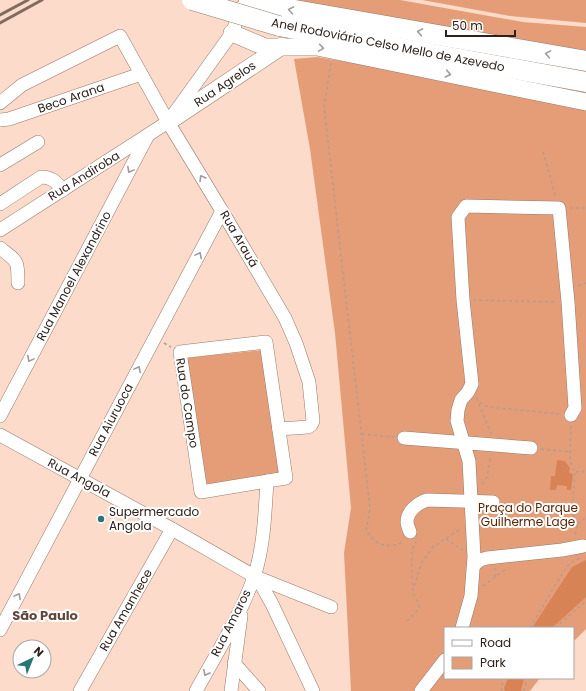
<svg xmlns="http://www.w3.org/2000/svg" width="586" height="691" font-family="Poppins,sans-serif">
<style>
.green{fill:#e59d78}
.water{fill:#d88355}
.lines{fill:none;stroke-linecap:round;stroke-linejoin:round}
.minor-casing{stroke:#96796a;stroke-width:14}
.major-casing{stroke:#96796a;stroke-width:18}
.highway-casing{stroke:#96796a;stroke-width:21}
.path{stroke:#b59c8e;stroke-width:1.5;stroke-dasharray:3 3;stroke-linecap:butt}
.minor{stroke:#fff;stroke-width:13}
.major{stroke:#fff;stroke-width:17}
.highway{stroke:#fff;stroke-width:20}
.rail{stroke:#806c61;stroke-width:3}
.highway-bridge-casing{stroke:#96796a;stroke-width:21;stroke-linecap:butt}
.highway-bridge{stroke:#fff;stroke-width:20}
.oneway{stroke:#a09b98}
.poi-dot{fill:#297476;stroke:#fff;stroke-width:1.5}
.labels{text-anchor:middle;stroke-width:4;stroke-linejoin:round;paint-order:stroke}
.street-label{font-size:12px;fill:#2d211b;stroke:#fff}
.park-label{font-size:12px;fill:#5a2400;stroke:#fff}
.poi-label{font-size:12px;fill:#2d211b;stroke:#fff;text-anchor:start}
.neighbourhood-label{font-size:13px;font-weight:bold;fill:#624739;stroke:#fff}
</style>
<rect width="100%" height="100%" fill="#fcdbca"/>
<!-- green -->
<g class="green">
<polygon points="297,0 400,0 523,22 586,27 586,54 381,20"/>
<polygon points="422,0 586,0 586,23 510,16"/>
<polygon points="317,57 418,74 586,107 586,629 573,642 573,628 445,628 445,678 540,678 530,691 351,691 344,553 351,508 335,333 310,149 294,59"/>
<polygon points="264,350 285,477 205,484 186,358"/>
</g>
<!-- water -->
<g class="water">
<polygon points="557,460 565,461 570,468 569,473 573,474 571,490 567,490 567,486 557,485 556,490 550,490 551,476 555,476"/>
<polygon points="586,560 586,597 552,628 532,628 572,567"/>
<polygon points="508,678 524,678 521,691 505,691 504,688"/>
</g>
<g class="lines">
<defs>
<g id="minor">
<polyline points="0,103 22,85 120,36 168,122 222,211 285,318 296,343 309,382 313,421 311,425 308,427 279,429"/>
<polyline points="0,120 9,119 141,74"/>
<polyline points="0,165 38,142"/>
<path d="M0 204 41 177C52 177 56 182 63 190"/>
<polyline points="0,230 168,122 232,33 242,7"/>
<path d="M0 248C18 262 18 260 18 283"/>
<polygon points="266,342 286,478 201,492 180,352"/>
<polyline points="0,416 147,137"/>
<polyline points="0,435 172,529 254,576 262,586 272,604 313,691"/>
<polyline points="404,438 531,448"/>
<path d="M410 532C409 529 407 525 407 522 407 511 418 503 427 500L493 502"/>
<polyline points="474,565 480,560 487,558 562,550 583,546"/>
<polyline points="256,577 331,607"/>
<polyline points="462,628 471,596 474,557 469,461 457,421 458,410 461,400 468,392 472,384 463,300 458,217 466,206 559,208 568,302 575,408 571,415"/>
<polyline points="0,630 222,211"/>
<polyline points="234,663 259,691"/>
<polyline points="80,691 172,529"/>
<path d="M196 691C216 654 240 617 254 577 264 547 265 513 267 481"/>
<polyline points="231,691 241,616"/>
<polyline points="421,691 445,660"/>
</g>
<g id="major">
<polyline points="232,33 265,47 317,47 586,102"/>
<polyline points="168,122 282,46"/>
</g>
<g id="highway">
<polyline points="249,0 266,5 586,61"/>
<polyline points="279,26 586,82"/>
</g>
</defs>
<!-- minor casing -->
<use href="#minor" class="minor-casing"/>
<!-- major casing -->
<use href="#major" class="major-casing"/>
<!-- highway casing -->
<use href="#highway" class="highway-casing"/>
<!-- path -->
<g class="path">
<path d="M331 63 324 107 370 509 366 531C370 535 374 541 378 543 386 547 398 546 404 541"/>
<polyline points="543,152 556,198"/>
<polyline points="570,208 586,208"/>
<polyline points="578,286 586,283"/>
<polyline points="473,300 557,302"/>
<polyline points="164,343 171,347"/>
<polyline points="476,398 479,402 488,407 561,414"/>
<polyline points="479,404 491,434"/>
<path d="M571 426C571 441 567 460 575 472L572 512 578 524 575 535"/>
<polyline points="362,434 394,437"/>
<polyline points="541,449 571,452"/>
<polyline points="576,472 583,471 586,475"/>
<polyline points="482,484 487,477 491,455"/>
<polyline points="578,524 586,517"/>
<polyline points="446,539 463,550"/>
<polyline points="495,568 495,577"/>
<polyline points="414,586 422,562 433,547 462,528"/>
<polyline points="483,586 507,568"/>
<path d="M407 621C411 616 418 612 419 606 419 602 415 599 414 595 412 590 411 555 412 551 413 547 415 546 416 542"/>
<polyline points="530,628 562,574 570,563 580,558"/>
<polyline points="555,628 586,601"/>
<polyline points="502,691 501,687 505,678"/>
<polyline points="524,691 527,678"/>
</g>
<!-- minor -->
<use href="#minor" class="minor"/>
<!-- major -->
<use href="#major" class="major"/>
<!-- highway -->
<use href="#highway" class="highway"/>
<!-- rail -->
<g class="rail">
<polyline points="0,15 28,0"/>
<polyline points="0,23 42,0"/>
</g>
<defs>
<polyline id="highway-bridge" points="192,0 279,26"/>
</defs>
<!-- highway-bridge casing -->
<use href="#highway-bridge" class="highway-bridge-casing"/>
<!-- highway-bridge -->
<use href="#highway-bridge" class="highway-bridge"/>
</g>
<!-- one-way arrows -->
<defs><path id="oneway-chevron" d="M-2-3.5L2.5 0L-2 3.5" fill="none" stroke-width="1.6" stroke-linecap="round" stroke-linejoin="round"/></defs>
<g class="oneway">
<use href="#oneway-chevron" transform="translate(291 10) rotate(-170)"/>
<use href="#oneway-chevron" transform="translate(420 32) rotate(-170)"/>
<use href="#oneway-chevron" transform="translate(321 48) rotate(9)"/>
<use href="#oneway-chevron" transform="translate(548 54) rotate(-170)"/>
<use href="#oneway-chevron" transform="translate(448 74) rotate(12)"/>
<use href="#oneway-chevron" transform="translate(130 170) rotate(118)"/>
<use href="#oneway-chevron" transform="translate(202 178) rotate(-121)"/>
<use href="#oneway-chevron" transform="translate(199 255) rotate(-62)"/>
<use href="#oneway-chevron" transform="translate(30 359) rotate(118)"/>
<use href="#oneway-chevron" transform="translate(138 369) rotate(-62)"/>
<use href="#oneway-chevron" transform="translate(18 596) rotate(-62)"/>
<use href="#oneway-chevron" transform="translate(206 673) rotate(119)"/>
</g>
<!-- markers -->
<circle class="poi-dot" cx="101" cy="519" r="4"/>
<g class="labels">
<!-- street labels -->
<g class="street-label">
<text transform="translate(388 45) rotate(11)" y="4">Anel Rodoviário Celso Mello de Azevedo</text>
<text transform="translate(225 84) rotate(-34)" y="4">Rua Agrelos</text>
<text transform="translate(71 98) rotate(-19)" y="4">Beco Arana</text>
<text transform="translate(84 176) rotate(-32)" y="4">Rua Andiroba</text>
<text transform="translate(239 239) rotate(60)" y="4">Rua Arauá</text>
<text transform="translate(74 276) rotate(-62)" y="4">Rua Manoel Alexandrino</text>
<text transform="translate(187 403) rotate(81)" y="4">Rua do Campo</text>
<text transform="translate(111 420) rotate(-62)" y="4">Rua Aiuruoca</text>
<text transform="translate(79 478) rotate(28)" y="4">Rua Angola</text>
<text transform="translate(126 610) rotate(-60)" y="4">Rua Amanhece</text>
<text transform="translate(231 623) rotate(-63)" y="4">Rua Amaros</text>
</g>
<!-- park labels -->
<g class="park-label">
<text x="528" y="512">Praça do Parque<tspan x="528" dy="14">Guilherme Lage</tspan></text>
</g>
<!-- poi labels -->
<g class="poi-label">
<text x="109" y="516">Supermercado<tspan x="109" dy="14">Angola</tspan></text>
</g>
<!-- neighbourhood labels -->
<g class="neighbourhood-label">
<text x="45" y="620">São Paulo</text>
</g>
</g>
<!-- legend -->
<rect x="444" y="627" width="130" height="52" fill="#ffffff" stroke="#aba6a4"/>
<rect x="452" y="640" width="20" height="6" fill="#ffffff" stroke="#aba6a4"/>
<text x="480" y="647" font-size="12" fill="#2d211b">Road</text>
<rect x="452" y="657" width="20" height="12" fill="#e59d78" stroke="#aba6a4"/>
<text x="480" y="667" font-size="12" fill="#2d211b">Park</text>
<!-- north arrow -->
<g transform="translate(32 659) rotate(43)"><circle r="19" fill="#ffffff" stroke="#aba6a4"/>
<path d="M0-3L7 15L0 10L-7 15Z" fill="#297476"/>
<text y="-6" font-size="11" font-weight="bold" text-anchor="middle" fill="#2d211b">N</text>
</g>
<!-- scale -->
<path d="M446 30v6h69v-6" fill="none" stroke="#2d211b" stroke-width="2"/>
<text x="452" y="30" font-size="12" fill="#2d211b" stroke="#ffffff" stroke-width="3" paint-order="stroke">50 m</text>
</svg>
